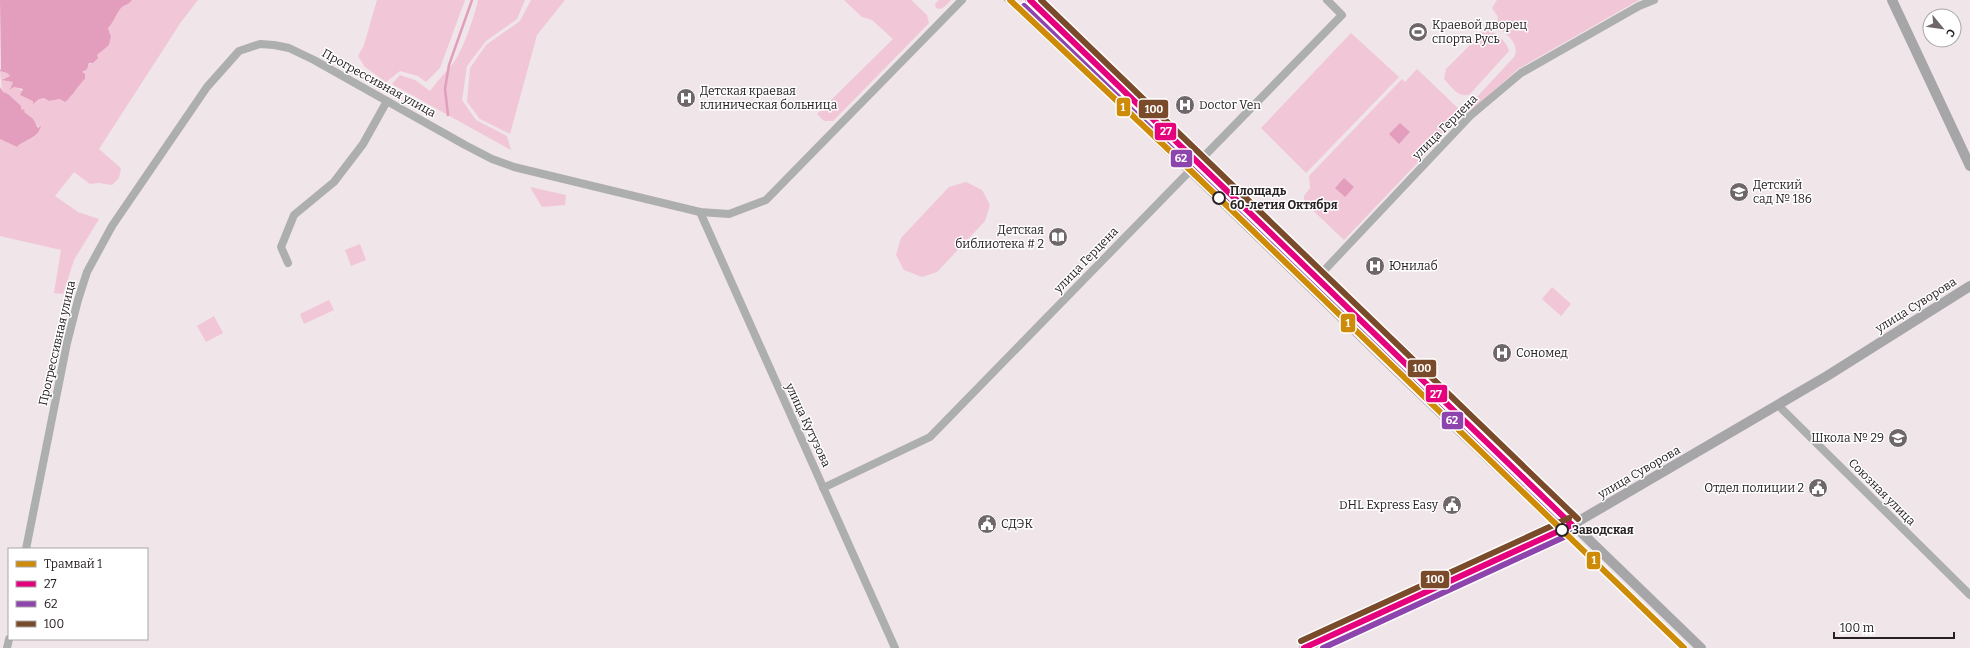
<svg xmlns="http://www.w3.org/2000/svg" width="1970" height="648" font-family="Bitter,serif">
<style>
.green{fill:#f1c6d7}
.water{fill:#e29ebc}
.lines{fill:none;stroke-linecap:round;stroke-linejoin:round}
.stream{stroke:#e29ebc;stroke-width:2.5}
.minor{stroke:#adaeae;stroke-width:8}
.major{stroke:#a6a6a8;stroke-width:10}
.tram{stroke:#b2aeaf;stroke-width:1}
.bus-1-casing{stroke:#fff;stroke-width:9}
.bus-2-casing{stroke:#fff;stroke-width:9}
.bus-3-casing{stroke:#fff;stroke-width:9}
.bus-1{stroke:#e5007d;stroke-width:6}
.bus-2{stroke:#8e44ad;stroke-width:6}
.bus-3{stroke:#7a4b2a;stroke-width:6}
.tram-1-casing{stroke:#fff;stroke-width:9}
.tram-1{stroke:#ce8b07;stroke-width:6}
.stop-dot{fill:#fff;stroke:#282124;stroke-width:2}
.labels{text-anchor:middle;stroke-width:3;stroke-linejoin:round;paint-order:stroke}
.poi-label{font-size:12px;fill:#282124;stroke:#fff;text-anchor:start}
.street-label{font-size:12px;fill:#282124;stroke:#fff}
.stop-label{font-size:12px;font-weight:bold;fill:#282124;stroke:#fff;text-anchor:start}
.line-badge{stroke:#fff;stroke-width:1.5}
.badge-label{font-size:11px;text-anchor:middle;font-weight:bold;fill:#fff}
</style>
<rect width="100%" height="100%" fill="#f0e5e9"/>
<!-- green -->
<g class="green">
<path d="M132 0H198L181 22 99 149 121 168 119 178 112 185 99 183 90 184 74 172 55 196 78 212 99 219 74 260 63 294 54 293 61 250 0 236V139L17 147C24 140 38 139 40 128L25 113 23 112 25 110 21 109 2 91 0 71 7 73 10 77 3 79 14 82 11 90 14 87C24 90 34 99 44 98L49 101 71 97 76 87 85 79 82 73 102 50 109 45 111 37 108 28C114 22 116 14 121 8 125 4 129 4 132 0Z"/>
<polygon points="377,0 465,0 440,68 426,82 418,76 400,71 386,82 365,67 358,56 364,45"/>
<path d="M478 0H525L517 19 486 41 467 66 462 100 476 120 507 136 511 150 392 84 400 75 415 80 430 91C438 80 446 72 454 62 463 50 475 15 478 0Z"/>
<polygon points="531,0 565,0 537,35 510,134 480,119 467,102 470,68 486,45 520,21"/>
<polygon points="844,0 911,0 927,15 929,23 833,121 824,121 817,114 893,39 872,20 862,17"/>
<path d="M939 0H951C947 4 943 11 936 8L935 4Z"/>
<path d="M1497 0H1639L1518 69 1470 112 1477 97 1514 57C1521 43 1506 35 1497 26L1498 17 1492 8Z"/>
<path d="M1488 30C1495 32 1508 43 1509 51L1470 94C1458 99 1452 87 1444 79L1446 69 1484 31Z"/>
<polygon points="1351,33 1399,77 1306,173 1261,128"/>
<polygon points="1417,69 1464,114 1344,240 1304,202 1304,196 1310,188 1309,176 1402,79 1405,82"/>
<polygon points="966,182 982,190 990,205 985,221 937,272 922,277 904,270 896,255 901,238 949,187"/>
<polygon points="530,187 566,195 565,205 542,207"/>
<polygon points="360,244 366,260 351,266 345,250"/>
<polygon points="1552,287 1571,304 1561,316 1542,299"/>
<polygon points="329,300 334,310 304,324 300,314"/>
<polygon points="214,316 223,333 206,342 197,326"/>
</g>
<!-- water -->
<g class="water">
<path d="M0 0H132C129 5 125 4 121 8 116 14 114 22 108 28L111 37 109 45 97 55 98 58 93 63H89L87 69 82 72 85 74V79C77 86 73 96 65 102L60 99 49 101 44 98 39 99 33 104V101L20 95 23 89 14 87 10 90 13 82 2 80 10 76 7 73 0 71 1 68Z"/>
<path d="M0 87 3 92 8 94 21 106V109L25 110 24 112 33 119 38 128 41 126C38 139 25 139 17 147L0 139Z"/>
<polygon points="1400,123 1410,132 1399,144 1389,134"/>
<polygon points="1344,178 1354,187 1345,197 1335,188"/>
</g>
<g class="lines">
<!-- stream -->
<polyline class="stream" points="448,115 445,89 449,65 472,0"/>
<!-- minor -->
<g class="minor">
<polyline points="700,212 895,648"/>
<polyline points="288,263 281,247 294,215 334,182 363,144 387,101"/>
<polyline points="1318,277 1470,116 1521,73 1639,6 1654,0"/>
<polyline points="1778,405 1970,595"/>
<polyline points="823,488 930,437 1342,15 1327,0"/>
<polyline points="26,549 67,343 78,300 87,272 112,226 207,87 239,51 260,44 274,45 289,48 314,60 465,145 492,159 514,167 700,212 729,214 766,200 962,0"/>
<polyline points="7,648 9,639"/>
</g>
<!-- major -->
<g class="major">
<polyline points="1030,0 1701,648"/>
<polyline points="1892,0 1970,166"/>
<polyline points="1304,648 1547,535 1572,525 1827,376 1970,286"/>
</g>
<!-- tram -->
<polyline class="tram" points="1004,0 1139,127 1391,372 1680,648"/>
<defs>
<g id="bus-1">
<polyline points="1030,0 1572,525"/>
<polyline points="1304,648 1572,525"/>
</g>
<g id="bus-2">
<polyline points="1024,6 1566,531"/>
<polyline points="1323,648 1575,532"/>
</g>
<g id="bus-3">
<polyline points="1041,0 1578,519"/>
<polyline points="1301,641 1569,518"/>
</g>
</defs>
<!-- bus-1 casing -->
<use href="#bus-1" class="bus-1-casing"/>
<!-- bus-2 casing -->
<use href="#bus-2" class="bus-2-casing"/>
<!-- bus-3 casing -->
<use href="#bus-3" class="bus-3-casing"/>
<!-- bus-1 -->
<use href="#bus-1" class="bus-1"/>
<!-- bus-2 -->
<use href="#bus-2" class="bus-2"/>
<!-- bus-3 -->
<use href="#bus-3" class="bus-3"/>
<defs>
<polyline id="tram-1" points="1010,0 1190,170 1684,648"/>
</defs>
<!-- tram-1 casing -->
<use href="#tram-1" class="tram-1-casing"/>
<!-- tram-1 -->
<use href="#tram-1" class="tram-1"/>
</g>
<!-- icons -->
<defs>
<symbol id="stadium-disc" viewBox="-11 -11 22 22"><circle r="9.5" fill="#6e6669" stroke="#fff"/><path d="M0-5a6.5 5 0 1 0 0 10a6.5 5 0 1 0 0-10ZM-3.5-1.8h7v3.6h-7Z" fill="#fff"/></symbol>
<symbol id="hospital-disc" viewBox="-11 -11 22 22"><circle r="9.5" fill="#6e6669" stroke="#fff"/><path d="M-5-5h3v3.5h4V-5h3V5h-3V1.5h-4V5h-3Z" fill="#fff"/></symbol>
<symbol id="school-disc" viewBox="-11 -11 22 22"><circle r="9.5" fill="#6e6669" stroke="#fff"/><path d="M0-5L7-2L0 1L-7-2ZM-4 1L0 2.5L4 1V4Q0 6-4 4Z" fill="#fff"/></symbol>
<symbol id="library-disc" viewBox="-11 -11 22 22"><circle r="9.5" fill="#6e6669" stroke="#fff"/><path d="M-6-4Q-3-5.5-.7-3.5V5Q-3 3-6 4ZM6-4Q3-5.5 .7-3.5V5Q3 3 6 4Z" fill="#fff"/></symbol>
<symbol id="civic-disc" viewBox="-11 -11 22 22"><circle r="9.5" fill="#6e6669" stroke="#fff"/><path d="M-.6-6.5H3V-4.5H.6V-3L4-1V1h2V6H-6V1h2V-1L-.6-3ZM-1.2 2.5V6h2.4V2.5Z" fill="#fff"/></symbol>
</defs>
<g fill-rule="evenodd">
<use href="#stadium-disc" x="1407" y="21" width="22" height="22"/>
<use href="#hospital-disc" x="675" y="87" width="22" height="22"/>
<use href="#hospital-disc" x="1174" y="94" width="22" height="22"/>
<use href="#school-disc" x="1728" y="181" width="22" height="22"/>
<use href="#library-disc" x="1047" y="226" width="22" height="22"/>
<use href="#hospital-disc" x="1364" y="255" width="22" height="22"/>
<use href="#hospital-disc" x="1491" y="342" width="22" height="22"/>
<use href="#school-disc" x="1887" y="427" width="22" height="22"/>
<use href="#civic-disc" x="1807" y="477" width="22" height="22"/>
<use href="#civic-disc" x="1441" y="494" width="22" height="22"/>
<use href="#civic-disc" x="976" y="513" width="22" height="22"/>
</g>
<!-- markers -->
<g class="stop-dot">
<circle cx="1219" cy="198" r="6"/>
<circle cx="1562" cy="530" r="6"/>
</g>
<g class="labels">
<!-- poi labels -->
<g class="poi-label">
<text x="1432" y="29">Краевой дворец<tspan x="1432" dy="14">спорта Русь</tspan></text>
<text x="700" y="95">Детская краевая<tspan x="700" dy="14">клиническая больница</tspan></text>
<text x="1199" y="109">Doctor Ven</text>
<text x="1753" y="189">Детский<tspan x="1753" dy="14">сад № 186</tspan></text>
<text x="1044" y="234" text-anchor="end">Детская<tspan x="1044" dy="14">библиотека # 2</tspan></text>
<text x="1389" y="270">Юнилаб</text>
<text x="1516" y="357">Сономед</text>
<text x="1884" y="442" text-anchor="end">Школа № 29</text>
<text x="1804" y="492" text-anchor="end">Отдел полиции 2</text>
<text x="1438" y="509" text-anchor="end">DHL Express Easy</text>
<text x="1001" y="528">СДЭК</text>
</g>
<!-- street labels -->
<g class="street-label">
<text transform="translate(379 83) rotate(29)" y="4">Прогрессивная улица</text>
<text transform="translate(1445 127) rotate(-45)" y="4">улица Герцена</text>
<text transform="translate(1086 260) rotate(-46)" y="4">улица Герцена</text>
<text transform="translate(1916 305) rotate(-32)" y="4">улица Суворова</text>
<text transform="translate(57 343) rotate(-77)" y="4">Прогрессивная улица</text>
<text transform="translate(808 425) rotate(65)" y="4">улица Кутузова</text>
<text transform="translate(1639 472) rotate(-30)" y="4">улица Суворова</text>
<text transform="translate(1882 492) rotate(45)" y="4">Союзная улица</text>
</g>
<!-- stop labels -->
<g class="stop-label">
<text x="1230" y="195">Площадь<tspan x="1230" dy="14">60-летия Октября</tspan></text>
<text x="1572" y="534">Заводская</text>
</g>
</g>
<g class="line-badge">
<rect x="1116" y="97" width="15" height="20" rx="4" fill="#ce8b07"/>
<rect x="1138" y="99" width="31" height="20" rx="4" fill="#7a4b2a"/>
<rect x="1154" y="122" width="23" height="19" rx="4" fill="#e5007d"/>
<rect x="1170" y="149" width="23" height="19" rx="4" fill="#8e44ad"/>
<rect x="1340" y="313" width="16" height="20" rx="4" fill="#ce8b07"/>
<rect x="1407" y="359" width="30" height="19" rx="4" fill="#7a4b2a"/>
<rect x="1425" y="384" width="23" height="19" rx="4" fill="#e5007d"/>
<rect x="1441" y="411" width="23" height="19" rx="4" fill="#8e44ad"/>
<rect x="1586" y="551" width="15" height="19" rx="4" fill="#ce8b07"/>
<rect x="1420" y="570" width="30" height="19" rx="4" fill="#7a4b2a"/>
</g>
<g class="badge-label">
<text x="1123" y="111">1</text>
<text x="1154" y="113">100</text>
<text x="1166" y="135">27</text>
<text x="1181" y="162">62</text>
<text x="1348" y="327">1</text>
<text x="1422" y="372">100</text>
<text x="1436" y="398">27</text>
<text x="1452" y="424">62</text>
<text x="1594" y="564">1</text>
<text x="1435" y="583">100</text>
</g>
<!-- legend -->
<rect x="8" y="548" width="140" height="92" fill="#ffffff" stroke="#a9a6a7"/>
<rect x="16" y="561" width="20" height="6" fill="#ce8b07" stroke="#a9a6a7"/>
<text x="44" y="568" font-size="12" fill="#282124">Трамвай 1</text>
<rect x="16" y="581" width="20" height="6" fill="#e5007d" stroke="#a9a6a7"/>
<text x="44" y="588" font-size="12" fill="#282124">27</text>
<rect x="16" y="601" width="20" height="6" fill="#8e44ad" stroke="#a9a6a7"/>
<text x="44" y="608" font-size="12" fill="#282124">62</text>
<rect x="16" y="621" width="20" height="6" fill="#7a4b2a" stroke="#a9a6a7"/>
<text x="44" y="628" font-size="12" fill="#282124">100</text>
<!-- north arrow -->
<g transform="translate(1942 28) rotate(119)"><circle r="19" fill="#ffffff" stroke="#a9a6a7"/>
<path d="M0-3L7 15L0 10L-7 15Z" fill="#6e6669"/>
<text y="-6" font-size="11" font-weight="bold" text-anchor="middle" fill="#282124">С</text>
</g>
<!-- scale -->
<path d="M1834 632v6h120v-6" fill="none" stroke="#282124" stroke-width="2"/>
<text x="1840" y="632" font-size="12" fill="#282124" stroke="#ffffff" stroke-width="3" paint-order="stroke">100 m</text>
</svg>
